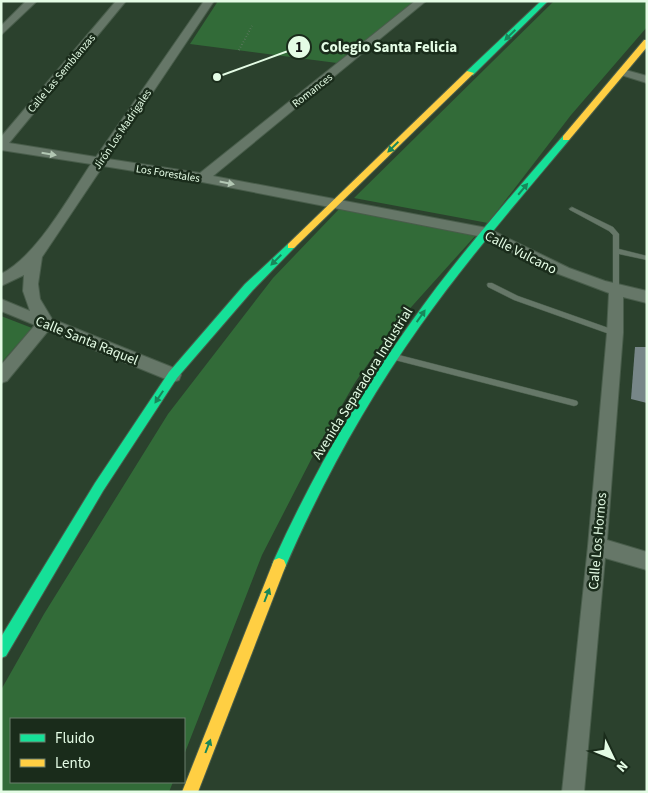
<svg xmlns="http://www.w3.org/2000/svg" width="648" height="793" font-family="'Source Sans 3',sans-serif">
<style>
.green{fill:#326b38}
.building{fill:#778688}
.lines{fill:none;stroke-linecap:round;stroke-linejoin:round}
.lane-casing{stroke:#495d4b;stroke-width:1}
.street-casing{stroke:#495d4b;stroke-width:2}
.fast-casing{stroke:#495d4b;stroke-width:2}
.slow-casing{stroke:#495d4b;stroke-width:2}
.path{stroke:#6e7d6f;stroke-width:2;stroke-dasharray:0.5 2.5;stroke-linecap:butt}
.lane{fill:#667768;fill-rule:evenodd}
.street{fill:#667768;fill-rule:evenodd}
.fast{fill:#16e098;fill-rule:evenodd}
.slow{fill:#ffcf43;fill-rule:evenodd}
.oneway{fill:#18865a}
.oneway2{fill:#b2c7b3}
.labels{text-anchor:middle;stroke-width:5;stroke-linejoin:round;paint-order:stroke}
.far-street-label{font-size:11px;fill:#e4fce5;stroke:#1a2c1b}
.street-label{font-size:14px;fill:#e4fce5;stroke:#1a2c1b}
.leader{fill:none;stroke:#e4fce5;stroke-width:2}
.callout-dot{fill:#e4fce5;stroke:#1a2c1b;stroke-width:2}
.mark-label{font-size:15px;text-anchor:middle;font-weight:bold;fill:#111}
.callout-label{font-size:15px;text-anchor:middle;font-weight:bold;fill:#e4fce5;stroke:#1a2c1b;stroke-width:5;stroke-linejoin:round;paint-order:stroke}
</style>
<rect width="100%" height="100%" fill="#2b412d"/>
<!-- green -->
<g class="green">
<polygon points="218,1 417,1 337,63 190,44"/>
<polygon points="554,1 647,1 647,27 571,115 488,223 354,198"/>
<polygon points="340,208 476,235 396,324 356,381 317,448 262,555 184,755 184,719 11,719 11,782 173,782 169,792 1,792 1,690 44,614 168,414 273,278"/>
<polygon points="1,316 32,328 1,363"/>
</g>
<!-- building -->
<polygon class="building" points="635,347 647,347 647,403 631,399"/>
<g class="lines">
<defs>
<g id="lane">
<polygon points="572,207 613,227 619,234 619,249 647,256 647,260 619,254 619,290 618,292 616,293 613,290 613,235 609,231 570,210 569,209"/>
<polygon points="488,283 492,283 518,296 617,331 619,333 615,336 514,300 488,287 487,285"/>
<polygon points="395,354 574,400 577,401 578,403 577,405 574,406 395,360 392,359 391,357 392,355"/>
</g>
<g id="street">
<polygon points="26,1 37,1 1,35 1,26"/>
<path d="M116 1H126L9 143 96 157 204 1H214L108 159 200 173 415 1H426L213 176 487 228 569 268 605 281 647 291V303L623 297V333L607 540 647 552V570L605 558 584 792H562L588 546 607 333 609 293 540 267 483 237 202 182 103 166 42 257 38 284 40 299 52 319 179 370 181 375 179 380 173 382 48 331 7 381 1 383V365L35 325 1 311V299L30 311 23 291 24 275 1 286V274C37 256 68 198 91 164L1 150V137Z"/>
<polygon points="622,69 647,76 647,83 618,74 617,72"/>
</g>
<g id="fast">
<polygon points="541,1 548,1 473,75 467,75 467,71"/>
<path d="M566 135 569 136V140C518 201 466 261 420 326 366 402 321 484 284 570L279 572 274 570 272 565 274 560C312 476 358 396 412 321 458 256 511 196 563 136Z"/>
<polygon points="291,243 296,246 294,248 253,290 177,378 103,491 6,656 1,658 1,637 95,483 169,372 245,284 288,244"/>
</g>
<g id="slow">
<polygon points="644,40 647,40 647,47 569,140 563,140 563,136"/>
<polygon points="467,71 474,73 294,248 288,248 288,244"/>
<polygon points="279,558 284,560 286,565 198,792 182,792 272,565 274,560"/>
</g>
</defs>
<!-- lane casing -->
<use href="#lane" class="lane-casing"/>
<!-- street casing -->
<use href="#street" class="street-casing"/>
<!-- fast casing -->
<use href="#fast" class="fast-casing"/>
<!-- slow casing -->
<use href="#slow" class="slow-casing"/>
<!-- path -->
<polyline class="path" points="239,50 252,26"/>
<!-- lane -->
<use href="#lane" class="lane"/>
<!-- street -->
<use href="#street" class="street"/>
<!-- fast -->
<use href="#fast" class="fast"/>
<!-- slow -->
<use href="#slow" class="slow"/>
</g>
<!-- one-way arrows -->
<defs><path id="oneway-solid" d="M-6-.8H1V-3.2L6.5 0L1 3.2V.8H-6Z" transform="scale(1.25)"/></defs>
<g class="oneway">
<use href="#oneway-solid" transform="translate(510 35) rotate(136)"/>
<use href="#oneway-solid" transform="translate(393 147) rotate(136)"/>
<use href="#oneway-solid" transform="translate(523 189) rotate(-50)"/>
<use href="#oneway-solid" transform="translate(276 260) rotate(135)"/>
<use href="#oneway-solid" transform="translate(421 316) rotate(-55)"/>
<use href="#oneway-solid" transform="translate(159 397) rotate(124)"/>
<use href="#oneway-solid" transform="translate(267 595) rotate(-69)"/>
<use href="#oneway-solid" transform="translate(208 746) rotate(-69)"/>
</g>
<g class="oneway2">
<use href="#oneway-solid" transform="translate(49 154) rotate(9)"/>
<use href="#oneway-solid" transform="translate(227 183) rotate(11)"/>
</g>
<g class="labels">
<!-- far-street labels -->
<g class="far-street-label">
<text transform="translate(61 73) rotate(-50)" y="4">Calle Las Semblanzas</text>
<text transform="translate(312 90) rotate(-38)" y="4">Romances</text>
<text transform="translate(122 129) rotate(-56)" y="4">Jirón Los Madrigales</text>
<text transform="translate(168 173) rotate(9)" y="4">Los Forestales</text>
</g>
<!-- street labels -->
<g class="street-label">
<text transform="translate(521 252) rotate(27)" y="5">Calle Vulcano</text>
<text transform="translate(87 340) rotate(22)" y="5">Calle Santa Raquel</text>
<text transform="translate(362 383) rotate(-58)" y="5">Avenida Separadora Industrial</text>
<text transform="translate(597 541) rotate(-85)" y="5">Calle Los Hornos</text>
</g>
</g>
<!-- callouts -->
<path class="leader" d="M217 77L299 47"/>
<g class="callout-dot">
<circle cx="217" cy="77" r="5"/>
<circle cx="299" cy="47" r="12"/>
</g>
<g class="mark-label">
<text x="299" y="52">1</text>
</g>
<g class="callout-label">
<text x="389" y="52">Colegio Santa Felicia</text>
</g>
<!-- border -->
<rect width="648" height="793" fill="none" stroke="#e4fce5" stroke-width="5"/>
<!-- legend -->
<rect x="10" y="718" width="175" height="65" fill="#1a2c1b" stroke="#6b7f6c"/>
<rect x="20" y="734" width="25" height="8" fill="#16e098" stroke="#6b7f6c"/>
<text x="55" y="743" font-size="15" fill="#e4fce5">Fluido</text>
<rect x="20" y="759" width="25" height="8" fill="#ffcf43" stroke="#6b7f6c"/>
<text x="55" y="768" font-size="15" fill="#e4fce5">Lento</text>
<!-- north arrow -->
<g transform="translate(613 758) rotate(133)" stroke="#1a2c1b" stroke-width="4" paint-order="stroke">
<path d="M0-4L9 19L0 12L-9 19Z" fill="#e4fce5"/>
<text y="-8" font-size="14" font-weight="bold" text-anchor="middle" fill="#e4fce5">N</text>
</g>
</svg>
